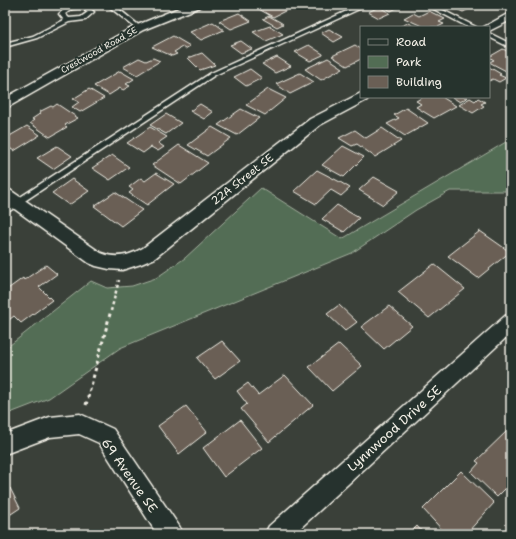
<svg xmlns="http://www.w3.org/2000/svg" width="516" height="539" font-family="'Shantell Sans',sans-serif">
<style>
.green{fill:#526d54;stroke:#a3af9e}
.building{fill:#6a5f55;stroke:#f4f1e8}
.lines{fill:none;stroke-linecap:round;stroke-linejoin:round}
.service-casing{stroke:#f4f1e8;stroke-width:3}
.minor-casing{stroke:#f4f1e8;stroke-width:3}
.path-far1{stroke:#f4f1e8;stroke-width:2.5;stroke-dasharray:3 3;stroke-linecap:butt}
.path{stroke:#f4f1e8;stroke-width:3;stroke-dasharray:3.5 3.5;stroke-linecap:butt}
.service{fill:#26332d;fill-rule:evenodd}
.minor{fill:#26332d;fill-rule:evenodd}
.labels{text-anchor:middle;stroke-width:4;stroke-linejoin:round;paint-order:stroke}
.far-street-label{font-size:9px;fill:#f4f1e8;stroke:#26332d}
.street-label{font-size:11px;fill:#f4f1e8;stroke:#26332d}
.near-street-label{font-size:13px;fill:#f4f1e8;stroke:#26332d}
</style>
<rect width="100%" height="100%" fill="#3a4039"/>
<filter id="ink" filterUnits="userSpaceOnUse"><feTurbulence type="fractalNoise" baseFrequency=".025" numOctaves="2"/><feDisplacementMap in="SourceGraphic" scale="8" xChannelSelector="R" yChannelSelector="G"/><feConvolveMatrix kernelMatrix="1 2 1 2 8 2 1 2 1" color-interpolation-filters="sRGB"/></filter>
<g filter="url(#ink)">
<!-- green -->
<polygon class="green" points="511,139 511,191 450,191 416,210 352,253 120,348 49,398 5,415 5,349 91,281 107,288 132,286 156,278 185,258 261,188 342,239"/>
<!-- building -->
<g class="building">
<polygon points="259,5 282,5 289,9 273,17 255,7"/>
<polygon points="381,5 403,5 391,11"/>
<polygon points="468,5 473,7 463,12 450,6"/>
<polygon points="379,7 390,13 379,18 368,12"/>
<polygon points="429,11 445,19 439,22 444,24 438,27 424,27 404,18 413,13 419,16"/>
<polygon points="239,13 251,21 231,29 219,21"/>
<polygon points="269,16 280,22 283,24 277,27 263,19"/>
<polygon points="213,22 224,30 201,40 190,32"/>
<polygon points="408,23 415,27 399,27"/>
<polygon points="270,26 283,34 266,41 253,32"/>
<polygon points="329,29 343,37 334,42 321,33"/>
<polygon points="173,36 190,46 185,49 182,47 174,52 177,54 172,56 152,47"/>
<polygon points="241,41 252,49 241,53 230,45"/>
<polygon points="309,45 323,54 323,55 310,61 295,52"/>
<polygon points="355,45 361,49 361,59 347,66 332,56"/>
<polygon points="503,49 511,53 511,71 508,72 489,62 494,60 489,57"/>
<polygon points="202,53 215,65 200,70 188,58"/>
<polygon points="277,57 291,66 275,73 262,64"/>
<polygon points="139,58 146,61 153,58 160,61 137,75 123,67"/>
<polygon points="328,58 343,68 321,80 305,69"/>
<polygon points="489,67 501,74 499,75 506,78 499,82 493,79 489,81"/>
<polygon points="250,69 262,78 246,86 234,77"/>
<polygon points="120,71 134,79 126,84 130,86 123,90 120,88 109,95 94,86"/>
<polygon points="300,73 314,82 290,94 276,84"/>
<polygon points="89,89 104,98 80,112 72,107 79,102 73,99"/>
<polygon points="268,89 286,98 265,115 246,105"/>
<polygon points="423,97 442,97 456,106 434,118 416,107 421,104 416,101"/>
<polygon points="452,97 468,97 460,102"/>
<polygon points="470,98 475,101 478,98 485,102 481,104 484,106 473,113 459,105"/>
<polygon points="57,104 78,118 65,125 67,127 50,137 30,123 34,120 32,119 41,113 39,112 51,106 53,107"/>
<polygon points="200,104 213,112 204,119 190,111"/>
<polygon points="406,108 428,123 405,136 387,124 399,118 394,115"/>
<polygon points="241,109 259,118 237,135 218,125"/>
<polygon points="166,114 181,123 166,134 150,125"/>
<polygon points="27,126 40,135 14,151 5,145 5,143 9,140 6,138"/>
<polygon points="150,127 167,137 158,143 164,147 158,151 151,147 143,153 127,143"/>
<polygon points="212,127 231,138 207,156 188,145"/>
<polygon points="382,128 401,141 375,157 357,144 352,146 339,138 355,130 366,138"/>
<polygon points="179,145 208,163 181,184 152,165"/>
<polygon points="57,146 72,156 53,169 37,158"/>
<polygon points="343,146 364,157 344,177 322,165"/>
<polygon points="112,155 129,167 110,180 92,168"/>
<polygon points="317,170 340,182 350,188 341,196 331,190 316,204 294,191"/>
<polygon points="156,173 174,184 147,205 129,193 133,190 129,187 141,178 145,181"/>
<polygon points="374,177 399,191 383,205 359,190"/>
<polygon points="72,179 89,191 69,205 52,193"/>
<polygon points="115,192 142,210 121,226 94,206"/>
<polygon points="337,205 359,218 344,232 322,219"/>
<polygon points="480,231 510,252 478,278 448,256"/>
<polygon points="434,264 465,289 429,318 398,292"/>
<polygon points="46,265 57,274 39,287 52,300 21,323 14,316 5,323 5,291 23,278 24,280"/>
<polygon points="339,305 357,322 345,331 327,314"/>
<polygon points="389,306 412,326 384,349 361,327"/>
<polygon points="222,341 240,361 215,379 197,358"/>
<polygon points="339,344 362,366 332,391 309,367"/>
<polygon points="285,375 313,405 269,442 241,409 247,404 237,391 248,383 258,395"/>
<polygon points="186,406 207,432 179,454 158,426"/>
<polygon points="240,420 262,448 224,477 203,448"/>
<polygon points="509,429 511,431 511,487 508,491 505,489 497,497 471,472 479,463 476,461"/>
<polygon points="461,471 494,503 466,534 446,534 423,509"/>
<polygon points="10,488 20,508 5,518 5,492"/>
<polygon points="417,526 424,534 409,534"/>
</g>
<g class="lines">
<defs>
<g id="service">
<path d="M86 5 94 12 85 20 69 22 37 38 5 47V43L33 36 64 20 59 14 68 6ZM83 8 88 12 81 17 69 18 65 14 72 9Z"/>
<polygon points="107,5 114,5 142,28 137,29"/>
<polygon points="360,5 368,5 215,75 5,214 5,207 211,73"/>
<polygon points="426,5 433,5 476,27 468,27"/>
<polygon points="489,33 511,44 511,48 489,37"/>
</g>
<g id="minor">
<polygon points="186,5 201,5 200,7 143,30 10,106 5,107 5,98 135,26"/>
<polygon points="511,12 511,20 489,31 489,27 484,27"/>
<path d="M361 93V97H368L367 100 320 125 155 258 141 264 122 270 109 269 96 266 89 263 5 202V189L10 190 101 253C116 259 129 256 143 248L310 119Z"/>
<polygon points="511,314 511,333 294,534 265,534 269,526 505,316"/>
<polygon points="80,414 113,429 179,526 183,534 157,534 99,443 79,434 50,437 5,454 5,434 50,417"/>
</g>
</defs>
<!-- service casing -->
<use href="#service" class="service-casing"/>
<!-- minor casing -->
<use href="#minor" class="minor-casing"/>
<!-- path-far1 -->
<polyline class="path-far1" points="111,311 119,280"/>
<!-- path -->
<polyline class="path" points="86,405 111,310"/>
<!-- service -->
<use href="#service" class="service"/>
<!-- minor -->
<use href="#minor" class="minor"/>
</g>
</g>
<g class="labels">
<!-- far-street labels -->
<g class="far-street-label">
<text transform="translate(99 50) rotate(-29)" y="3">Crestwood Road SE</text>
</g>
<!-- street labels -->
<g class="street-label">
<text transform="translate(242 179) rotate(-38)" y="4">22A Street SE</text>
</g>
<!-- near-street labels -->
<g class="near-street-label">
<text transform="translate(394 428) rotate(-42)" y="5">Lynnwood Drive SE</text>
<text transform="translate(130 475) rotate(55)" y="5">69 Avenue SE</text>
</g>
</g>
<!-- margin -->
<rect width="516" height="539" fill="none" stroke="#26332d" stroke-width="20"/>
<rect x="10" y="10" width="496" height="519" fill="none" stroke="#f4f1e8" stroke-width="1.5" filter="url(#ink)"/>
<!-- legend -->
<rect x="360" y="26" width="130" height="72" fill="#26332d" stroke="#787f78"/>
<rect x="368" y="39" width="20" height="6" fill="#26332d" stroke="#787f78"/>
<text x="396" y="46" font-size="12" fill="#f4f1e8">Road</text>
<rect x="368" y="56" width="20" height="12" fill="#526d54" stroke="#787f78"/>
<text x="396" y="66" font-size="12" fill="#f4f1e8">Park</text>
<rect x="368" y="76" width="20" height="12" fill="#6a5f55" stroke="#787f78"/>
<text x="396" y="86" font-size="12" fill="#f4f1e8">Building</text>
</svg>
